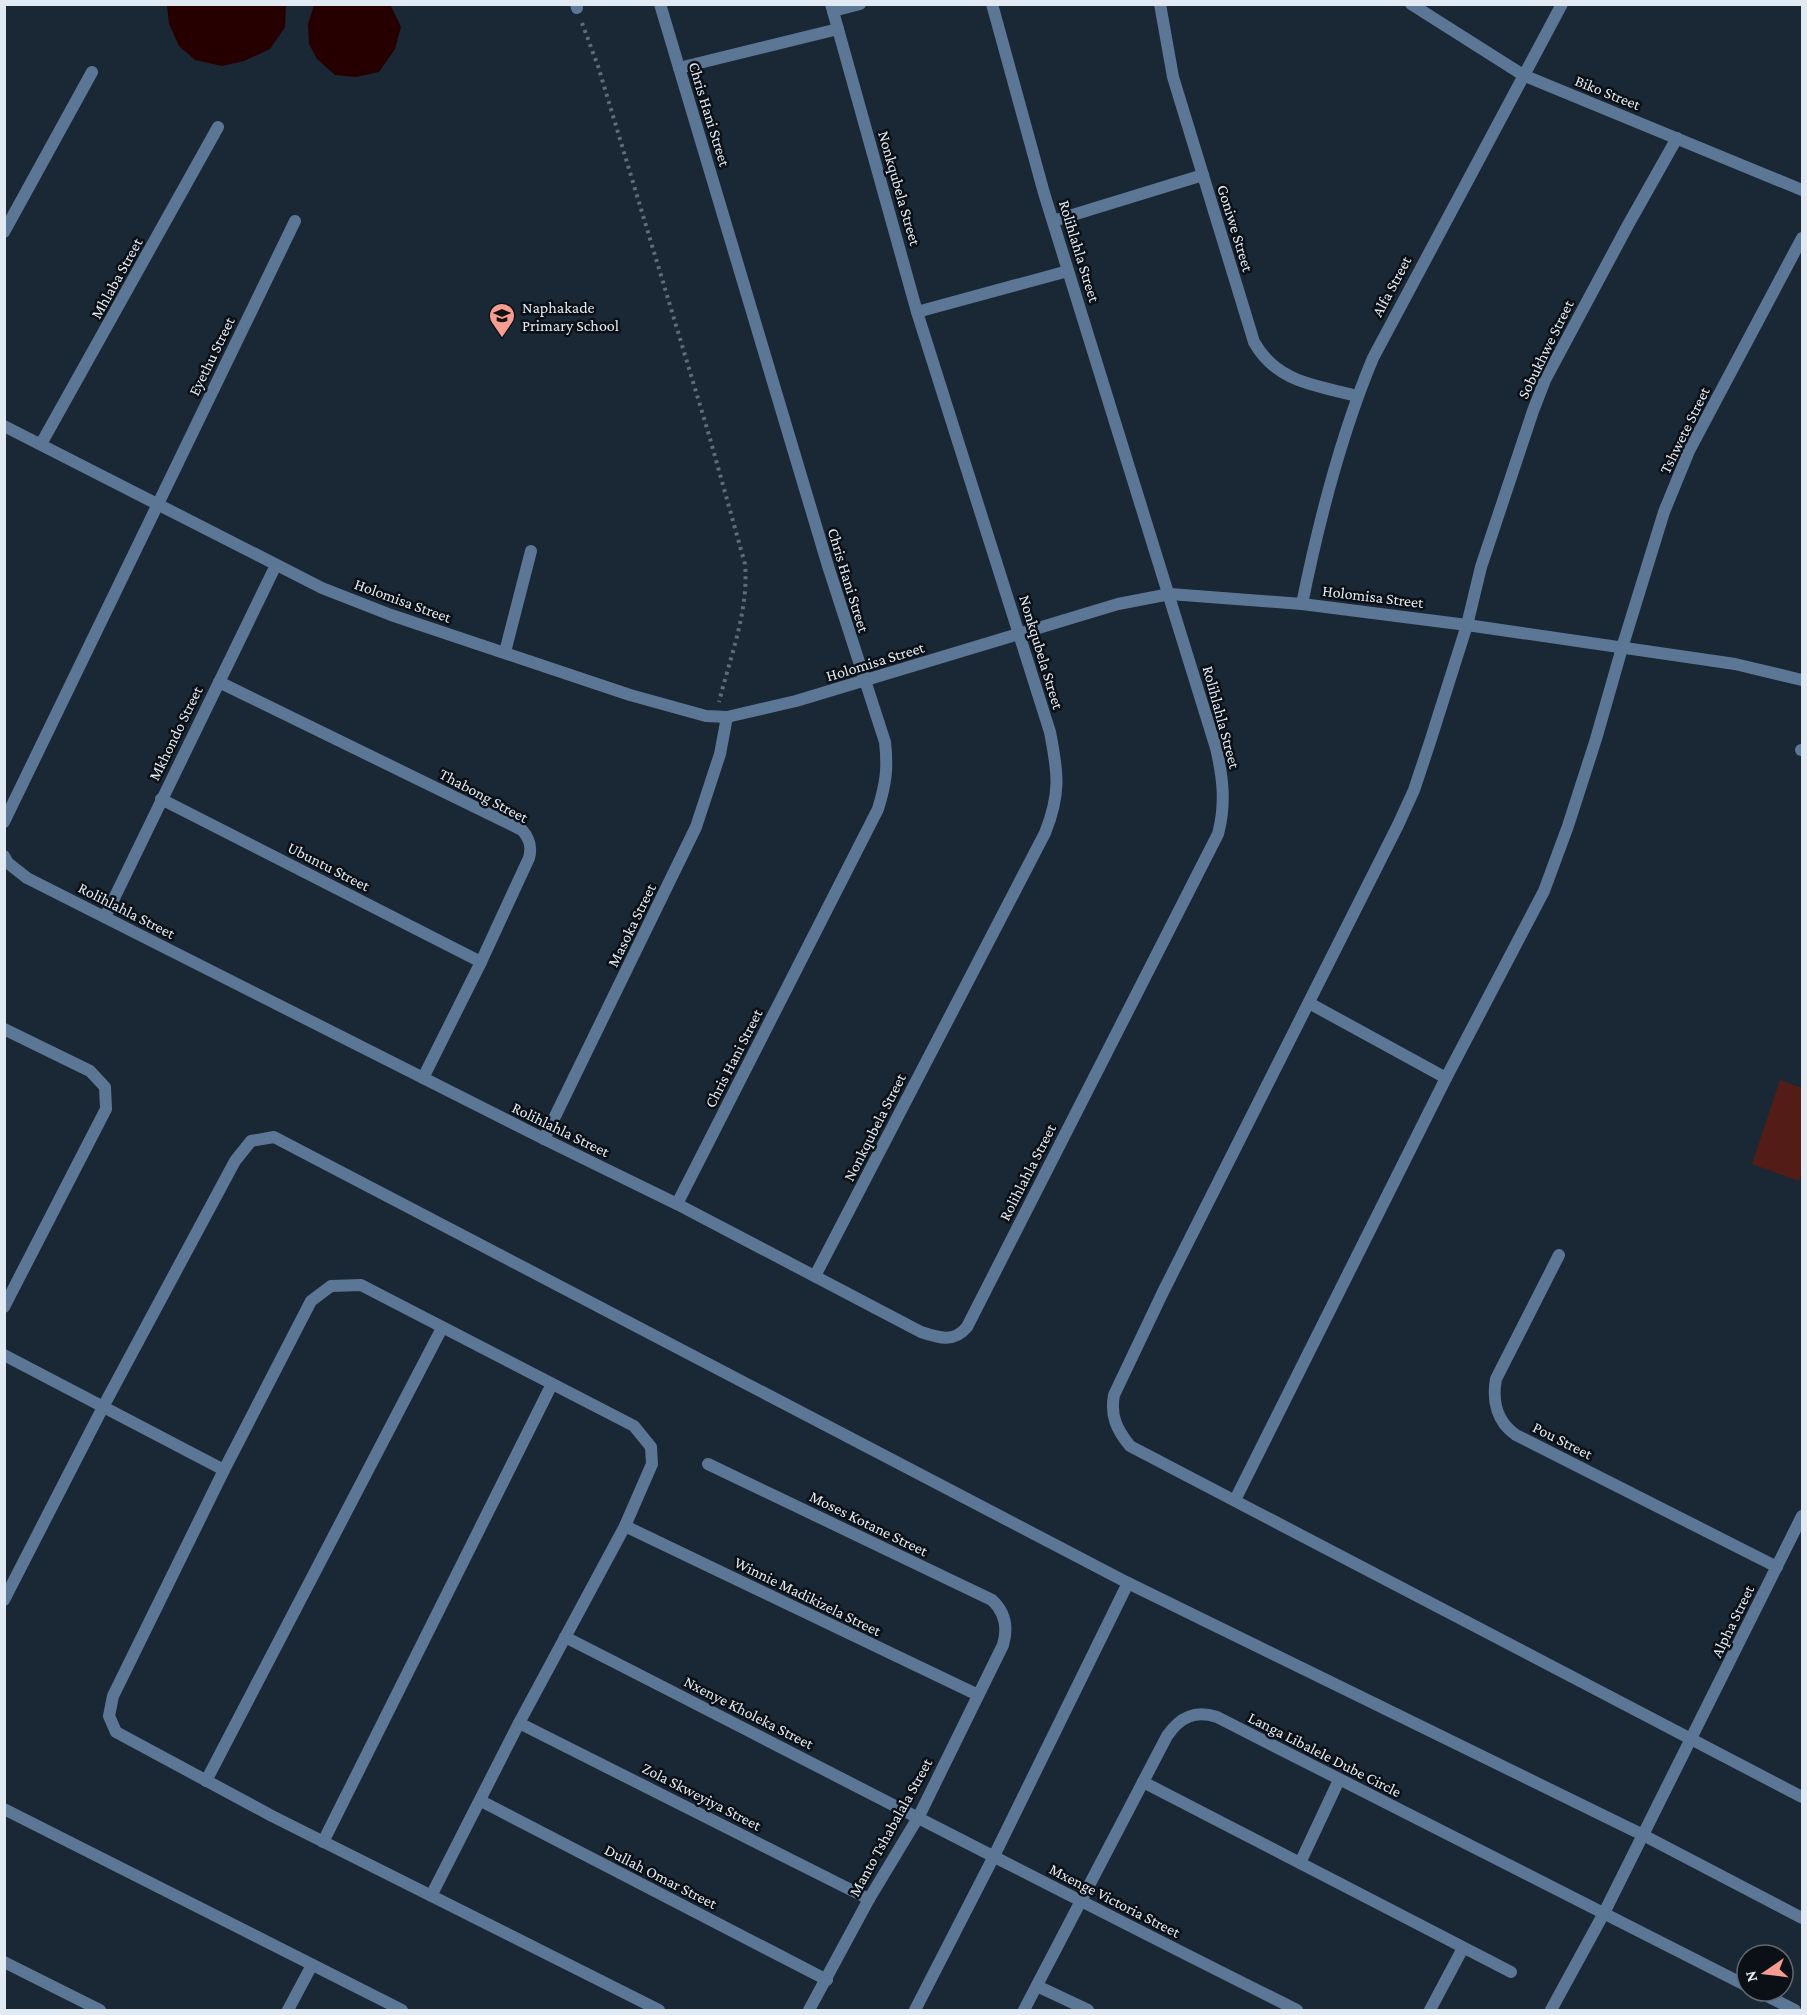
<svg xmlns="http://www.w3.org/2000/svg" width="1807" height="2015" font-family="'Crimson Pro',serif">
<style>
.green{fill:#541c16}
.water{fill:#260000}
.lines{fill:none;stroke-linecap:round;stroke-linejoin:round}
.path{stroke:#606b77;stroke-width:4;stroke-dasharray:3 4.5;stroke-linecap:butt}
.lane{stroke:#5c7795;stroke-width:12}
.street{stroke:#5c7795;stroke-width:12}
.labels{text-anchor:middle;stroke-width:5;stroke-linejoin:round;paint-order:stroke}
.street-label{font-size:16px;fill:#e1e9f2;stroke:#0a1016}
.poi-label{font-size:16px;fill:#e1e9f2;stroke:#0a1016;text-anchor:start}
</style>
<rect width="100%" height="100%" fill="#1a2735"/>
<!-- green -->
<polygon class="green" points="1780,1080 1802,1088 1802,1171 1799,1181 1752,1164"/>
<!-- water -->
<g class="water">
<polygon points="390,4 401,27 395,49 379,72 356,77 335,75 317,59 309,44 308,24 314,5"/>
<polygon points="167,5 286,5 285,27 270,49 244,61 222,66 195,60 179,46 169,24"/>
</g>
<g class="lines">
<!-- path -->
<path class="path" d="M582 23 598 66 709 435 745 564C749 611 730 657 719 702"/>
<!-- lane -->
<g class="lane">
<polyline points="505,652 531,551"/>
<polyline points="1801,750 1802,750"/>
</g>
<!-- street -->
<g class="street">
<polyline points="576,4 577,8"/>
<path d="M660 4 828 566 885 742C888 768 886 783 878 809L677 1204"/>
<path d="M1160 4 1173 77 1254 342C1277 383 1316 385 1357 396"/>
<polyline points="1411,4 1523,75 1802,190"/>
<polyline points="833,11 860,4"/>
<polyline points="679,68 838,29"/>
<path d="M1677 138 1628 225 1545 380 1533 411 1481 567 1467 625 1430 742 1414 790 1398 825 1163 1292 1114 1395C1110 1416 1117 1430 1130 1446L1802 1797"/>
<polyline points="1053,221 1203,175"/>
<polyline points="4,232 92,72"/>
<polyline points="917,312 1068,271"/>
<polyline points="4,426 322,588 391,615 630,695 706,716 727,717 796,701 1118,604 1170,594 1302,604 1467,625 1735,664 1802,680"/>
<polyline points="41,444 218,127"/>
<path d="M1302 604C1319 520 1340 437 1373 358L1562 4"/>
<path d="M219 682 522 830C530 839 532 847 529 858L481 962 423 1078"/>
<polyline points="161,799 481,962"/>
<polyline points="4,822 295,221"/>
<path d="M4 856 8 863 27 878 544 1139 677 1204 921 1332C939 1338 954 1343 967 1327L1218 834C1226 804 1223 778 1216 748L1044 193 992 4"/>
<polyline points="105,917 276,565"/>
<polyline points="1309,1003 1446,1078"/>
<polyline points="4,1029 90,1071 105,1087 106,1109 4,1307"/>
<polyline points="544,1139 696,827 720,754 727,717"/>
<path d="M1559 1255 1496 1379C1492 1401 1497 1422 1516 1435L1777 1567"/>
<path d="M815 1276 1045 833C1061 793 1058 773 1050 732L917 312 831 4"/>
<polyline points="4,1355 224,1470"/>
<path d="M708 1464 992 1600C1006 1613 1008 1628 1003 1645L919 1816 869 1899 809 2010"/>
<polyline points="1235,1500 1446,1078 1544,891 1568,826 1596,739 1622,648 1664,512 1689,451 1802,238"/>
<polyline points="625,1526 978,1695"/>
<polyline points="4,1600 103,1407 235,1161 251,1141 274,1137 1128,1583 1643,1835 1802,1918"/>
<path d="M565 1637C809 1761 1052 1888 1297 2010"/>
<polyline points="519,1723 869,1899"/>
<polyline points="206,1781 442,1328"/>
<polyline points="1143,1782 1511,1972"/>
<polyline points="481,1801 827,1980"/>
<polyline points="4,1809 402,2010"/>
<polyline points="323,1842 552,1384"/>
<polyline points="1300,1863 1339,1780"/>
<polyline points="431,1896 519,1723 625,1526 652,1464 651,1447 634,1426 361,1285 331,1286 311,1301 224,1470 113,1696 109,1716 116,1732 272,1816 659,2010"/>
<polyline points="4,1962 100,2010"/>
<polyline points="1037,1986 1088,2010"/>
<polyline points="1757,1991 1795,2010"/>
<polyline points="288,2010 312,1965"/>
<polyline points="915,2010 994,1856 1128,1583"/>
<path d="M1024 2010 1167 1736C1180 1717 1195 1710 1217 1717L1747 1986"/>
<polyline points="1430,2010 1463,1948"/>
<polyline points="1551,2010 1604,1913 1802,1516"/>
</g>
</g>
<!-- icons -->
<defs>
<symbol id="school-pin" viewBox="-11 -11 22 30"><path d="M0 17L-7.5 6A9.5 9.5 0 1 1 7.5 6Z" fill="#f59d90" stroke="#0a1016"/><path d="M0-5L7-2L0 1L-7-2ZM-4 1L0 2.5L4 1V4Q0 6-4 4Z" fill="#111"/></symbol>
</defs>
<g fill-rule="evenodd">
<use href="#school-pin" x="487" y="301" width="30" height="40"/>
</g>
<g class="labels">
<!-- street labels -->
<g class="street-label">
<text transform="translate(1608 92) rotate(22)" y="6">Biko Street</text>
<text transform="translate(710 114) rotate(73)" y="6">Chris Hani Street</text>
<text transform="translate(900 188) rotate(74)" y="6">Nonkqubela Street</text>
<text transform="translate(1236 228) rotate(73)" y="6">Goniwe Street</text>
<text transform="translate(1080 251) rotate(73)" y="6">Rolihlahla Street</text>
<text transform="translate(116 278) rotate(-61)" y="6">Mhlaba Street</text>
<text transform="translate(1391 286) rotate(-62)" y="6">Alfa Street</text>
<text transform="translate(1545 349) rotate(-64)" y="6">Sobukhwe Street</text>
<text transform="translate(211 356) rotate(-64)" y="6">Eyethu Street</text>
<text transform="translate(1684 430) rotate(-64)" y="6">Tshwete Street</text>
<text transform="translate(849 580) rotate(73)" y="6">Chris Hani Street</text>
<text transform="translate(1373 596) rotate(7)" y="6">Holomisa Street</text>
<text transform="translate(403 600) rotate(20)" y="6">Holomisa Street</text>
<text transform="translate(1042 652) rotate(73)" y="6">Nonkqubela Street</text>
<text transform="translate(875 661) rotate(-17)" y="6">Holomisa Street</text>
<text transform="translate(1222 717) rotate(75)" y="6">Rolihlahla Street</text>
<text transform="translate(175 733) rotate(-64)" y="6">Mkhondo Street</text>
<text transform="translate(484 795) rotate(28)" y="6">Thabong Street</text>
<text transform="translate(329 866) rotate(27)" y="6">Ubuntu Street</text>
<text transform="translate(127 910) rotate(27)" y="6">Rolihlahla Street</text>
<text transform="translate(631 925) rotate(-64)" y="6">Masoka Street</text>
<text transform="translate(733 1058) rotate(-63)" y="6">Chris Hani Street</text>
<text transform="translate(874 1127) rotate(-63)" y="6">Nonkqubela Street</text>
<text transform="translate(561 1129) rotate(26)" y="6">Rolihlahla Street</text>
<text transform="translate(1027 1172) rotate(-63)" y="6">Rolihlahla Street</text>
<text transform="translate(1563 1440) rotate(27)" y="6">Pou Street</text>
<text transform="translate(869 1523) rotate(26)" y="6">Moses Kotane Street</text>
<text transform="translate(808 1596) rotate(26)" y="6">Winnie Madikizela Street</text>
<text transform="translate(1732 1621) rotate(-64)" y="6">Alpha Street</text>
<text transform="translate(749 1712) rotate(27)" y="6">Nxenye Kholeka Street</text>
<text transform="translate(1325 1754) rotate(27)" y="6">Langa Libalele Dube Circle</text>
<text transform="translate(702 1796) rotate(27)" y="6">Zola Skweyiya Street</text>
<text transform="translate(890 1827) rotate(-61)" y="6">Manto Tshabalala Street</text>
<text transform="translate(661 1876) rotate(27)" y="6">Dullah Omar Street</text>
<text transform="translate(1115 1900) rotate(27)" y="6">Mxenge Victoria Street</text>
</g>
<!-- poi labels -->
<g class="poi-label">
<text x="522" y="313">Naphakade<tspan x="522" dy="18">Primary School</tspan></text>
</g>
</g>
<!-- border -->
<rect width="1807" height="2015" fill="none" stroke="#e1e9f2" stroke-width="12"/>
<!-- north arrow -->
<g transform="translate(1765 1973) rotate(256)"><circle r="28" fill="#0a1016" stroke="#60676e" stroke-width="1.5"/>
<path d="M0-4.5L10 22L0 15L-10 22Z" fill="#f59d90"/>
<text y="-9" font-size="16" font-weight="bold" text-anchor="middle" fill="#e1e9f2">N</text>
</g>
</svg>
